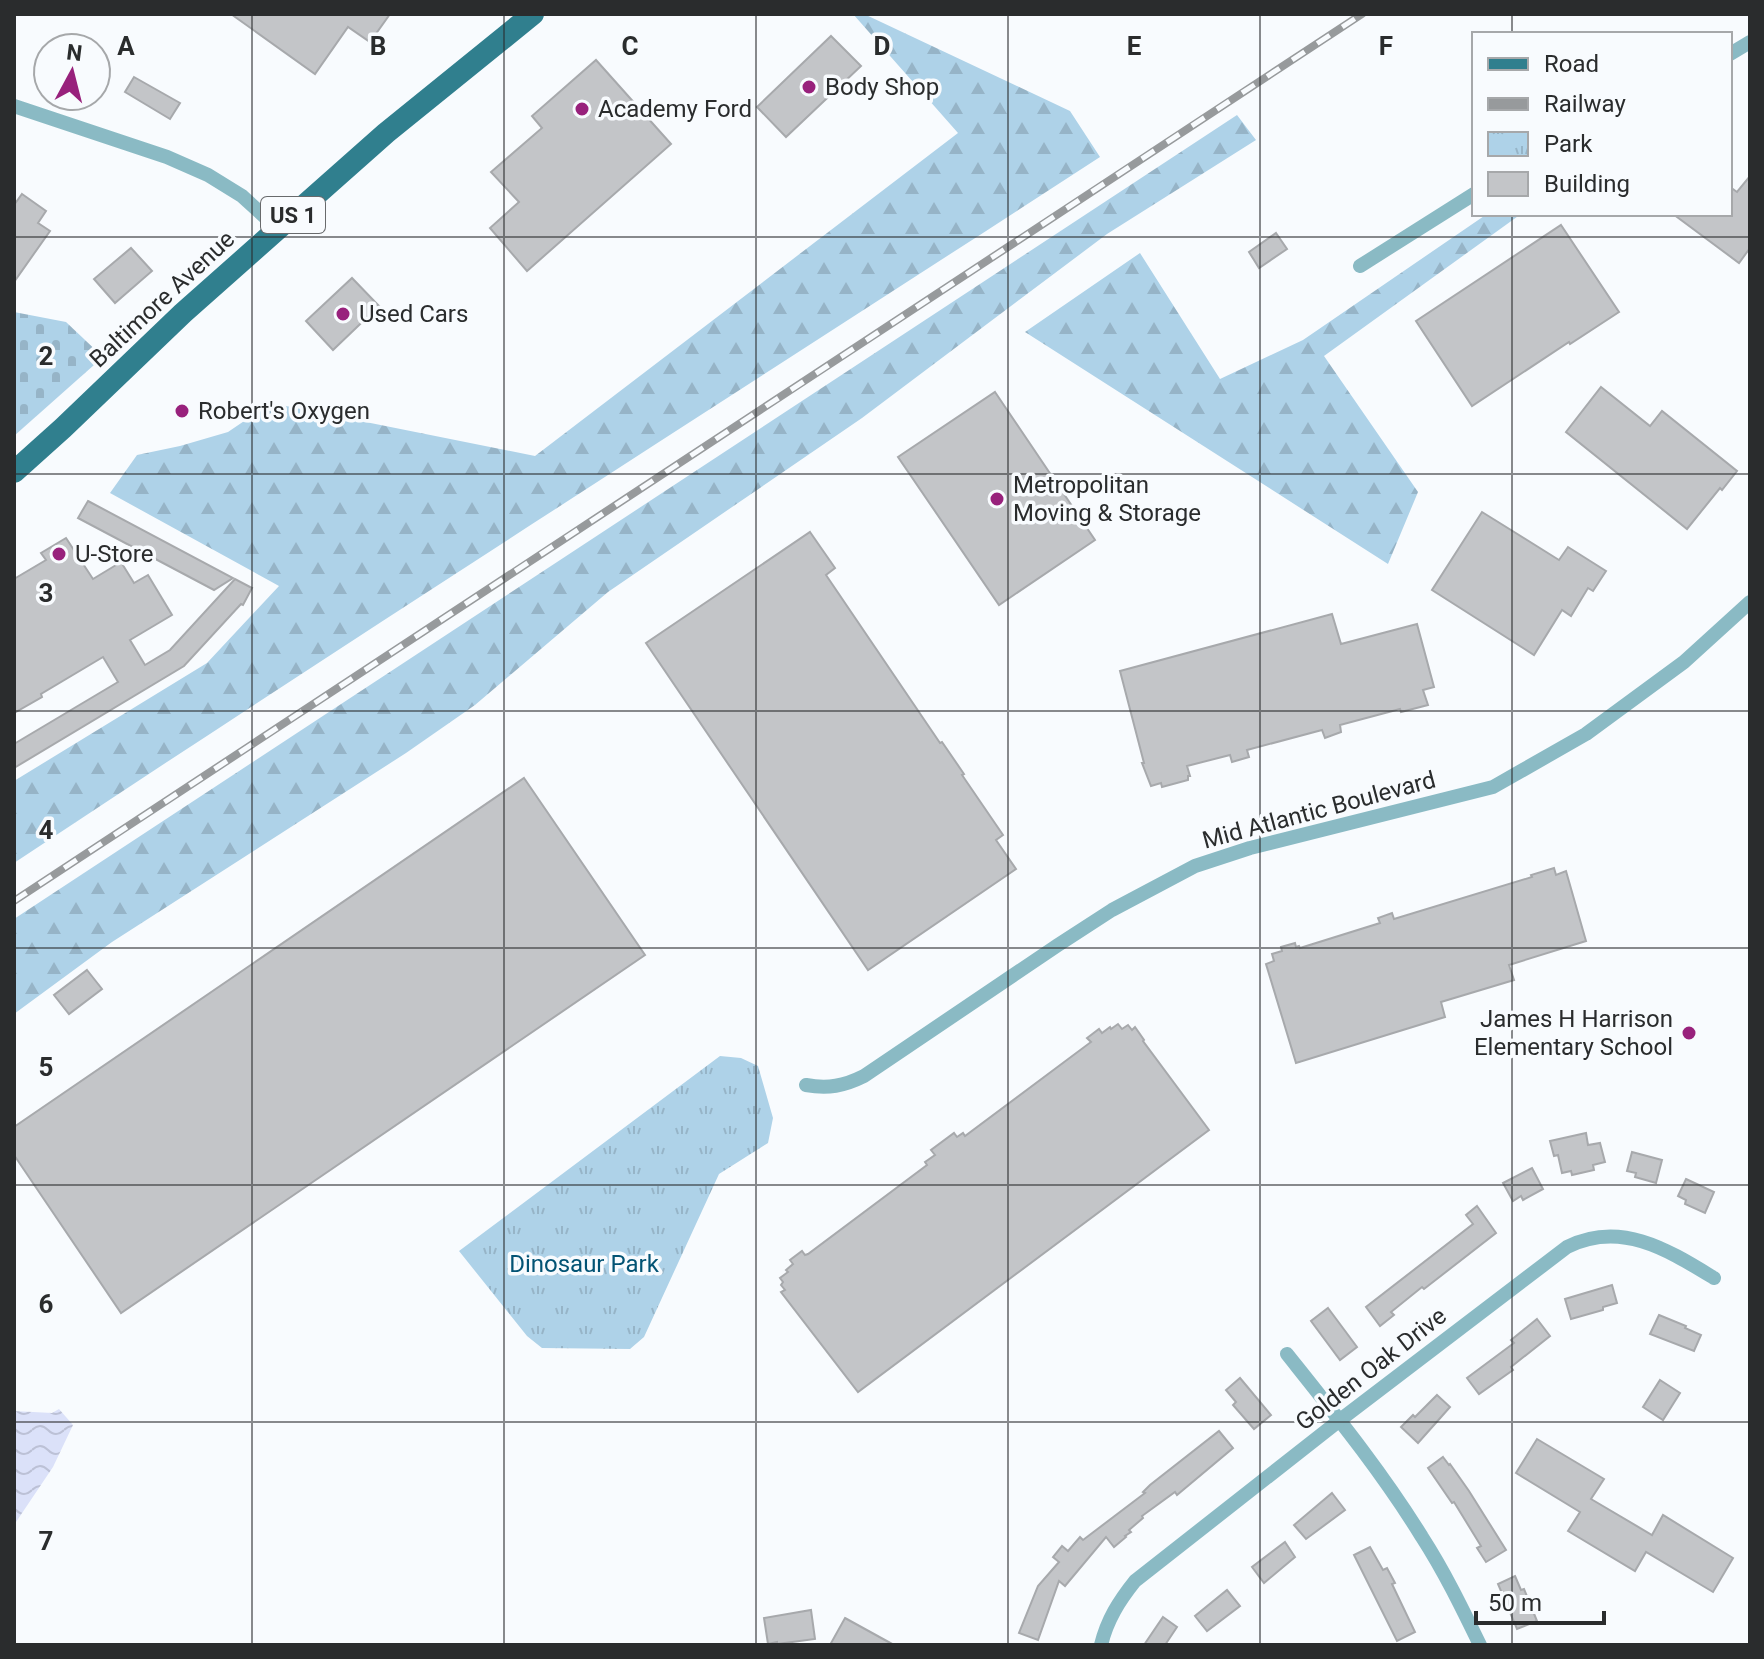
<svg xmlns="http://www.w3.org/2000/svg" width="1764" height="1659" font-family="Roboto,sans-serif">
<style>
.forest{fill:url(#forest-firs)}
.cemetery{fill:url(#cemetery-stones)}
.park{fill:url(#park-tufts)}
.water{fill:url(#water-waves)}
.building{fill:#c3c5c8;stroke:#a7a9ac;stroke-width:2}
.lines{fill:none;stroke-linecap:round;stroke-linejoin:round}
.street{stroke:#8abac4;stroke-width:14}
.primary{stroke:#307f8e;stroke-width:22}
.rail-casing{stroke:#979a9c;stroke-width:8}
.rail{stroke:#f8fbfe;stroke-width:5;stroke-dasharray:15;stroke-linecap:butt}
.grid{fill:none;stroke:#2a2c2d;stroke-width:2;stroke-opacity:0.55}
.poi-dot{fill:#98217c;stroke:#f8fbfe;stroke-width:3}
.labels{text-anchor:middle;stroke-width:7;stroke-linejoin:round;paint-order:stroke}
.shield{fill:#f8fbfe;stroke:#686a6c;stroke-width:2}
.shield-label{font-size:22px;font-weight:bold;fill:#2a2c2d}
.poi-label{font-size:24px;fill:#2a2c2d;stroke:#f8fbfe;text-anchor:start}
.street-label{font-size:24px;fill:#2a2c2d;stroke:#f8fbfe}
.park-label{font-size:24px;fill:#025374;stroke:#f8fbfe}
.grid-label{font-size:26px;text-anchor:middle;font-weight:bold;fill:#2a2c2d;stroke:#f8fbfe;stroke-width:7;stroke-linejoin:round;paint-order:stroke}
</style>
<defs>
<pattern id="forest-firs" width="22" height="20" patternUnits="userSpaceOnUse" patternTransform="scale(2)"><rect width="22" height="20" fill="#aed2e8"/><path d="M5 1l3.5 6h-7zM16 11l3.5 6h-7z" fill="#96b4c7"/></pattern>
<pattern id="cemetery-stones" width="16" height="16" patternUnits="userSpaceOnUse" patternTransform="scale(2)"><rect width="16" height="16" fill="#aed2e8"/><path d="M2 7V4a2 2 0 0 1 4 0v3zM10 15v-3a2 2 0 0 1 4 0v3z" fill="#96b4c7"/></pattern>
<pattern id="park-tufts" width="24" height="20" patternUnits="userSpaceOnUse" patternTransform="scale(2)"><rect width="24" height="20" fill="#aed2e8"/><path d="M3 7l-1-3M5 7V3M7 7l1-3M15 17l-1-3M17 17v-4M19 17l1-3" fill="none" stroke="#96b4c7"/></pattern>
<pattern id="water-waves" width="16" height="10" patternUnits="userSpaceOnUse" patternTransform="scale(2)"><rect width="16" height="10" fill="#dbe1f9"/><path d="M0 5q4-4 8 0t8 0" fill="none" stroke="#bcc1d6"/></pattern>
</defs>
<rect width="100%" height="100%" fill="#f8fbfe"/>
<!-- forest -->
<g class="forest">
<path d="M853 14H864L1070 111 1100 157C738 392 374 624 14 863V781L207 663 279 586 110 493 137 455 180 446 228 432 271 403 535 456 958 133Z"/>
<polygon points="1237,115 1256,140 1107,234 862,418 608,592 475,705 406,753 112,942 14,1014 14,919"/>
<polygon points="1487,214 1521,214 1324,356 1418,492 1388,564 1025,332 1140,253 1220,379 1303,340"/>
</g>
<!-- cemetery -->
<polygon class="cemetery" points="14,312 66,322 103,357 14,436"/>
<!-- park -->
<polygon class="park" points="720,1056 741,1058 758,1066 773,1118 768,1143 719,1174 644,1337 630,1349 542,1348 527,1336 459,1251"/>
<!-- water -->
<polygon class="water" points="59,1409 73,1425 53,1467 14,1525 14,1411 52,1413"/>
<!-- building -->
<g class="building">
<polygon points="231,14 390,14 370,42 348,27 315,74"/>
<polygon points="831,36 861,66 786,137 757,107"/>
<polygon points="596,60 671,144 527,271 490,228 519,202 491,172 542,128 532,116"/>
<polygon points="134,77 180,103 170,119 125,92"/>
<polygon points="1750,176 1750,248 1739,263 1673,214 1730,214 1730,187 1737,192"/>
<polygon points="22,194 46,211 38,223 50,231 14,282 14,205"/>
<polygon points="1561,225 1619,312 1570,344 1569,342 1472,406 1416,321"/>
<polygon points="1276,233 1287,249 1259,268 1249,252"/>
<polygon points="131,248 152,271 115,303 94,279"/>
<polygon points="352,278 379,306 333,350 306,321"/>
<polygon points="1601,387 1650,426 1662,411 1737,471 1722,490 1720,488 1687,529 1566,432"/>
<polygon points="995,392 1095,540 999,605 898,457"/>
<polygon points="88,501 233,578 214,590 78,518"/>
<polygon points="1482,512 1559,560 1568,547 1606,571 1593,591 1588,588 1571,616 1562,610 1534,655 1432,590"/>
<polygon points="810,532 835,568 826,575 940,743 942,742 964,774 962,775 1003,835 996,840 1016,869 868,970 646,643"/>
<polygon points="66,538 93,579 121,562 134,583 148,575 172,615 130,640 145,665 170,650 235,579 252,588 243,605 241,604 184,666 14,768 14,744 118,682 103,657 41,694 42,697 14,713 14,579 46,560 41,553"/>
<polygon points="1332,614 1341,644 1417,624 1434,687 1423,690 1428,705 1401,712 1400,709 1340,725 1341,732 1325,738 1322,730 1247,750 1249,757 1232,762 1230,755 1187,766 1190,776 1188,776 1188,780 1162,787 1161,783 1151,786 1142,763 1144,763 1120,671"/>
<polygon points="524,778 645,955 121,1313 14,1155 14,1127"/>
<polygon points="1554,868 1556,875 1566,871 1586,941 1509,965 1514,980 1441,1002 1445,1017 1296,1063 1266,964 1274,961 1272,954 1282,951 1281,947 1295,943 1296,947 1299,946 1300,948 1380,923 1378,918 1392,913 1394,919 1532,877 1531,875"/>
<polygon points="87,970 102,989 69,1014 54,995"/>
<polygon points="1118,1024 1122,1029 1128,1025 1132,1030 1135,1027 1144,1040 1143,1041 1209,1130 858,1392 781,1292 785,1290 781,1285 783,1282 780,1278 788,1272 786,1270 793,1264 790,1260 802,1251 805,1255 808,1254 927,1165 925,1162 935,1155 931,1150 954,1133 957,1137 963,1133 965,1136 1091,1042 1087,1038 1099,1029 1102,1033 1110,1027 1111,1029"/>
<polygon points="1586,1133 1588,1145 1600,1143 1605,1162 1593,1165 1594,1170 1572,1175 1571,1171 1562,1173 1558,1155 1554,1156 1550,1141"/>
<polygon points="1632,1152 1662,1160 1656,1183 1635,1177 1636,1173 1627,1171"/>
<polygon points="1532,1168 1543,1189 1523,1200 1521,1196 1513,1201 1503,1183"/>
<polygon points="1686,1179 1714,1192 1705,1213 1685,1204 1686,1200 1678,1196"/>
<polygon points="1477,1206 1496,1233 1424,1289 1422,1287 1391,1312 1394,1315 1380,1326 1366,1307 1473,1224 1466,1215"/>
<polygon points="1612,1285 1617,1303 1603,1307 1603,1310 1571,1319 1565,1299"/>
<polygon points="1328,1308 1357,1347 1340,1360 1311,1321"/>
<polygon points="1659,1315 1686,1326 1685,1328 1701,1335 1694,1351 1650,1334"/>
<polygon points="1537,1319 1550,1336 1511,1367 1513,1370 1479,1394 1467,1378 1514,1343 1511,1340"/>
<polygon points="1240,1378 1271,1415 1254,1429 1233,1405 1236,1402 1226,1390"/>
<polygon points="1660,1380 1680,1393 1663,1420 1643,1407"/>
<polygon points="1437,1395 1450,1407 1418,1443 1401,1427 1413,1415 1415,1417"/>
<polygon points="1219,1431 1233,1448 1177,1495 1175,1492 1142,1516 1143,1518 1129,1530 1131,1532 1125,1536 1126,1537 1114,1547 1106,1537 1065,1586 1059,1581 1038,1640 1019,1633 1038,1586 1059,1562 1053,1557 1062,1546 1068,1551 1080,1537 1083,1540 1145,1493 1143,1492 1150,1485"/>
<polygon points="1537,1439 1604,1479 1591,1499 1652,1535 1663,1515 1733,1558 1713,1592 1646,1552 1635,1571 1568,1531 1580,1512 1516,1473"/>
<polygon points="1443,1457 1449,1465 1450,1464 1469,1491 1506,1550 1486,1562 1477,1548 1481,1546 1454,1502 1452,1503 1428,1468"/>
<polygon points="1332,1493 1345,1510 1306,1539 1294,1525"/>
<polygon points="1285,1542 1295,1557 1264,1583 1252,1567"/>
<polygon points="1370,1547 1383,1570 1387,1568 1395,1583 1392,1584 1415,1632 1397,1641 1354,1555"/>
<polygon points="1515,1576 1521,1590 1524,1589 1537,1621 1517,1629 1498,1584"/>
<polygon points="1227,1590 1240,1606 1207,1631 1195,1616"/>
<polygon points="811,1610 815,1639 777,1644 777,1642 768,1644 764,1618"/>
<polygon points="1163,1617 1177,1627 1165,1645 1144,1645"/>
<polygon points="845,1618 894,1645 830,1645"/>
</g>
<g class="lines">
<!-- street -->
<g class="street">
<polyline points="1730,54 1750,42"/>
<polyline points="14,106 167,157 208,175 242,196 278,229"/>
<polyline points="1360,266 1474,194"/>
<path d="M806 1085C828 1089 844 1086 864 1076L1058 945 1112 910 1195 866 1250 848 1493 787 1586 734 1684 662 1750 602"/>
<path d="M1287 1354C1334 1413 1382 1472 1422 1537 1444 1571 1462 1608 1480 1645"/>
<path d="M1101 1645C1107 1620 1119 1601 1135 1581L1340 1420 1567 1247C1621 1220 1668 1250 1714 1278"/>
</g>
<!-- primary -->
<polyline class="primary" points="14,472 63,428 183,313 386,133 533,14"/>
<defs>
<polyline id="rail" points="14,901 1362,14"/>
</defs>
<!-- rail casing -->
<use href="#rail" class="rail-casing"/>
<!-- rail -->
<use href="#rail" class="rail"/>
</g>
<!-- grid -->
<path class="grid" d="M252 14V1645M504 14V1645M756 14V1645M1008 14V1645M1260 14V1645M1512 14V34M1512 214V1645M14 237H1750M14 474H1750M14 711H1750M14 948H1750M14 1185H1750M14 1422H1750"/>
<!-- markers -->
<g class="poi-dot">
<circle cx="809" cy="87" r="8"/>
<circle cx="582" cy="109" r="8"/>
<circle cx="343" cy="314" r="8"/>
<circle cx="182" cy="411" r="8"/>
<circle cx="997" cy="499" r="8"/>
<circle cx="59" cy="554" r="8"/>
<circle cx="1689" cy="1033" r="8"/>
</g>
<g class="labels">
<!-- shield labels -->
<rect class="shield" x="261" y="197" width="64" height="36" rx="6"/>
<g class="shield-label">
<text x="293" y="223">US 1</text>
</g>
<!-- poi labels -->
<g class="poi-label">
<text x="825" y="95">Body Shop</text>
<text x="598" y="117">Academy Ford</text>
<text x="359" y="322">Used Cars</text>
<text x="198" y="419">Robert's Oxygen</text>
<text x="1013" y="493">Metropolitan<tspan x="1013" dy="28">Moving &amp; Storage</tspan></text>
<text x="75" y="562">U-Store</text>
<text x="1673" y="1027" text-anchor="end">James H Harrison<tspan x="1673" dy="28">Elementary School</tspan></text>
</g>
<!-- street labels -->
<g class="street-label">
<text transform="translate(162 299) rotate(-43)" y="8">Baltimore Avenue</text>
<text transform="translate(1319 810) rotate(-15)" y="8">Mid Atlantic Boulevard</text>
<text transform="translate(1371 1369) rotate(-38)" y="8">Golden Oak Drive</text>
</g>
<!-- park labels -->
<g class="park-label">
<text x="584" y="1272">Dinosaur Park</text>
</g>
</g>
<g class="grid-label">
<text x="126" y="55">A</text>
<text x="378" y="55">B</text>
<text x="630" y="55">C</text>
<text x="882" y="55">D</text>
<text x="1134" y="55">E</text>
<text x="1386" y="55">F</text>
<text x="46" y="365">2</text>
<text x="46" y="602">3</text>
<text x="46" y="839">4</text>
<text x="46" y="1076">5</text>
<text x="46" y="1313">6</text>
<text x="46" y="1550">7</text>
</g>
<!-- border -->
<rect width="1764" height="1659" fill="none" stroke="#2a2c2d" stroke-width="32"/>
<!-- legend -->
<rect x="1472" y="32" width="260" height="184" fill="#f8fbfe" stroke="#a6a8aa" stroke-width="2"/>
<rect x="1488" y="58" width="40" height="12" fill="#307f8e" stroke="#a6a8aa" stroke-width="2"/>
<text x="1544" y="72" font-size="24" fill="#2a2c2d">Road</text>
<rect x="1488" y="98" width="40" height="12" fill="#979a9c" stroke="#a6a8aa" stroke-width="2"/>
<text x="1544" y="112" font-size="24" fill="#2a2c2d">Railway</text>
<rect x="1488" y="132" width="40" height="24" fill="url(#park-tufts)" stroke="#a6a8aa" stroke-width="2"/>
<text x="1544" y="152" font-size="24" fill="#2a2c2d">Park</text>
<rect x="1488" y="172" width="40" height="24" fill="#c3c5c8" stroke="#a6a8aa" stroke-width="2"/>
<text x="1544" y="192" font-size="24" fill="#2a2c2d">Building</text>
<!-- north arrow -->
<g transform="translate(72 72) rotate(7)"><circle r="38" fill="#f8fbfe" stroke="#a6a8aa" stroke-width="2"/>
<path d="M0-6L14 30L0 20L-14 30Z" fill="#98217c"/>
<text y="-12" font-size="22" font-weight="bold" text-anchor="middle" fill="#2a2c2d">N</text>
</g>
<!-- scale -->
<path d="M1476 1611v12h128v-12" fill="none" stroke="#2a2c2d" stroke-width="4"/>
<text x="1488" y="1611" font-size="24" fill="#2a2c2d" stroke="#f8fbfe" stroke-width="6" paint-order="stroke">50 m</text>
</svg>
